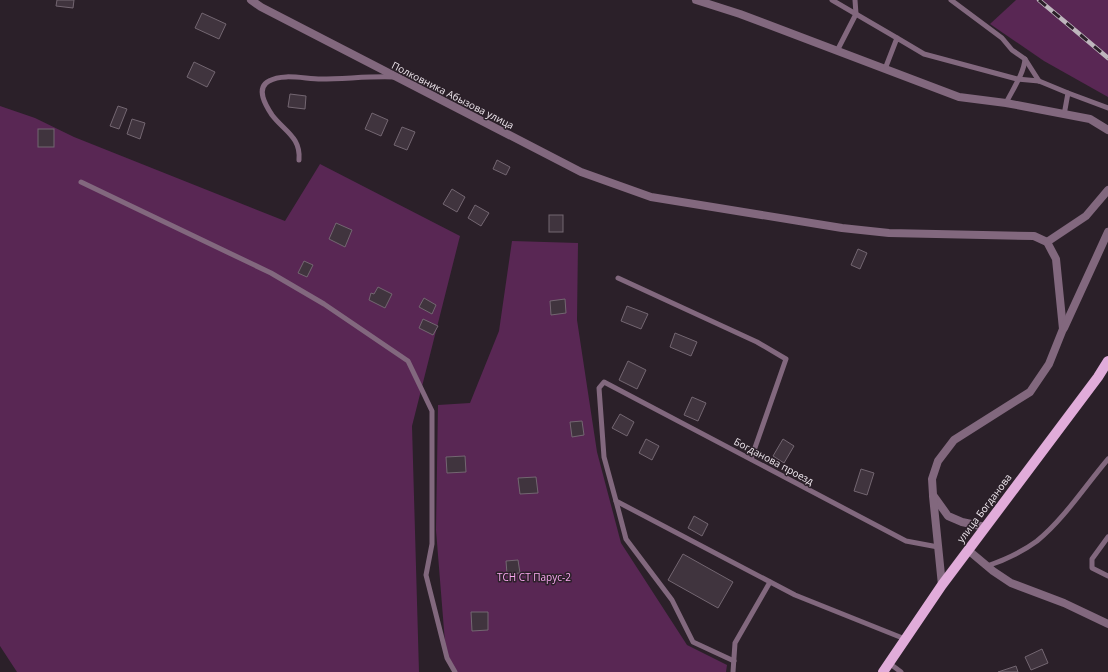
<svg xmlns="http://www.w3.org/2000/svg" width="1108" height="672" font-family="'Open Sans',sans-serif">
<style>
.green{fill:#592754}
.building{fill:#40343e;stroke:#736671}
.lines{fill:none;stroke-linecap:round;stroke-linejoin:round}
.service{stroke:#82687e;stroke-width:5}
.minor{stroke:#82687e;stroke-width:8}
.primary{stroke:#e1acda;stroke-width:10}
.rail-casing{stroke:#beb6bd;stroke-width:4.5}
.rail{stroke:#2b2029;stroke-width:3;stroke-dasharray:9;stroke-linecap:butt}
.labels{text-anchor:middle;stroke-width:3;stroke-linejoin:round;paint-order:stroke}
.street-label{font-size:10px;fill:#efe7ee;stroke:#2b2029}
.park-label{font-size:10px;fill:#faa9f0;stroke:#2b2029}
</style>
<rect width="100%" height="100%" fill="#2b2029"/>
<!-- green -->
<g class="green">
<polygon points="1016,0 1108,0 1108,97 1044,61 990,24"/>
<polygon points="0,106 35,118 74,137 285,221 320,164 460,236 412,426 419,672 17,672 0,646"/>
<polygon points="512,241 578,243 577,320 597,452 621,543 687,645 727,665 726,672 457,672 446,655 436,530 438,405 470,403 499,331"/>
</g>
<!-- building -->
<g class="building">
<polygon points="57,0 74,0 73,8 56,6"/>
<polygon points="202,13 226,24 219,39 195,28"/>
<polygon points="194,62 215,72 207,87 187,77"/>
<polygon points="290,94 306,96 305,109 288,107"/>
<polygon points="118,106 127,109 119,129 110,126"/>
<polygon points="372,113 388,120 381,136 365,129"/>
<polygon points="132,119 145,123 140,139 127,134"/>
<polygon points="402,127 415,132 407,150 394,145"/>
<rect x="38" y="129" width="16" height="18"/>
<polygon points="497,160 510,167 506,175 493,169"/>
<polygon points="452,189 465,197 457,212 443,204"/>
<polygon points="475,205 489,213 481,226 468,218"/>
<rect x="549" y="215" width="14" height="17"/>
<polygon points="336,223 352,230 345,247 329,239"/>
<polygon points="858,249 867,253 860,269 851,265"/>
<polygon points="304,261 313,265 307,277 298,273"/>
<polygon points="378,287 392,294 385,308 369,300 371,293 374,294"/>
<polygon points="424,298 436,305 432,314 419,307"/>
<polygon points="565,299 566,313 551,315 550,301"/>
<polygon points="627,306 648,314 641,329 621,321"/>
<polygon points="423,319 438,326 433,335 419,328"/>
<polygon points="675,333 697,342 691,356 670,347"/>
<polygon points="628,361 646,370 637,389 619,380"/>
<polygon points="692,397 706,403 698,421 684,415"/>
<polygon points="620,414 634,422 627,436 612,428"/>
<polygon points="582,421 584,435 572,437 570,422"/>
<polygon points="646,439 659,446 652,460 639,453"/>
<polygon points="783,439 794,446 784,463 773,456"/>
<polygon points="465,456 466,472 447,473 446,457"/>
<polygon points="861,469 874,473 867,495 854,491"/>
<polygon points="536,477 538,493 520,494 518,478"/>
<polygon points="694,516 708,524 702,536 688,528"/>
<polygon points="683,554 733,582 718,608 668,580"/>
<polygon points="518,560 520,573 507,574 506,561"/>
<polygon points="471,612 488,612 488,630 472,631"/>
<polygon points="1042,649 1048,663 1031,670 1025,657"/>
<polygon points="1016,666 1018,672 998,672"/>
</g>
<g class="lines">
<!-- service -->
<g class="service">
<polyline points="832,0 897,38"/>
<polyline points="951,0 1002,38 1012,50 1025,59 1039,81"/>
<polyline points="837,51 856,14 855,0"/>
<polyline points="885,69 897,38 924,54 1017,79 1039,81 1068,93 1064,115"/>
<polyline points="1068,93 1108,108"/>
<path d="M1006 103C1013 89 1024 73 1025 59"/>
<path d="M299 160C301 137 284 131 272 115 266 106 255 88 269 81 283 73 305 79 321 79 345 79 369 76 394 77"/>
<polyline points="81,182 271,273 324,304 408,361 432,411 432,544 426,575 447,658 455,672"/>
<polyline points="618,278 757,342 786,359 751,459"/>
<polyline points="616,501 626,539 672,600 693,642 734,661"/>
<polyline points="1108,537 1092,559 1092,568 1108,576"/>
<path d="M987 566C1005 560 1022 552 1037 541 1064 519 1085 486 1108 459"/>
<polyline points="905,639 795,595 616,501 604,457 599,388 604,382 906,541 938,547"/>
<polyline points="889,663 901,672"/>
<polyline points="733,672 735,643 770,582"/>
</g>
<!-- minor -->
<g class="minor">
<polyline points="251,0 261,7 581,172 651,197 842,228 889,233 1034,236 1047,242 1056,259 1063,329 1049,364 1030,392 954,440 938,461 932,479 933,495 948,516 962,522 985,527"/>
<polyline points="696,0 740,14 959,97 1006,103 1090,119 1108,130"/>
<polyline points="1047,242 1086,216 1108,190"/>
<polyline points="1064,328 1108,232"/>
<polyline points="933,496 942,585"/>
<polyline points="968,550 993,571 1011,583 1064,603 1108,624"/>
</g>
<!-- primary -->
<polyline class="primary" points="883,672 942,585 1098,377 1108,361"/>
<defs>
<polyline id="rail" points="1039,0 1108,58"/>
</defs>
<!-- rail casing -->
<use href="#rail" class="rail-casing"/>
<!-- rail -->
<use href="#rail" class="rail"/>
</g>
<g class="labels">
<!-- street labels -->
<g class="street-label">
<text transform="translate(453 95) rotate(27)" y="4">Полковника Абызова улица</text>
<text transform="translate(774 461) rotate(28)" y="4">Богданова проезд</text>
<text transform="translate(984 508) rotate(-53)" y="4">улица Богданова</text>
</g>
<!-- park labels -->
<g class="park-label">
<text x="534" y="581">ТСН СТ Парус-2</text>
</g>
</g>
</svg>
